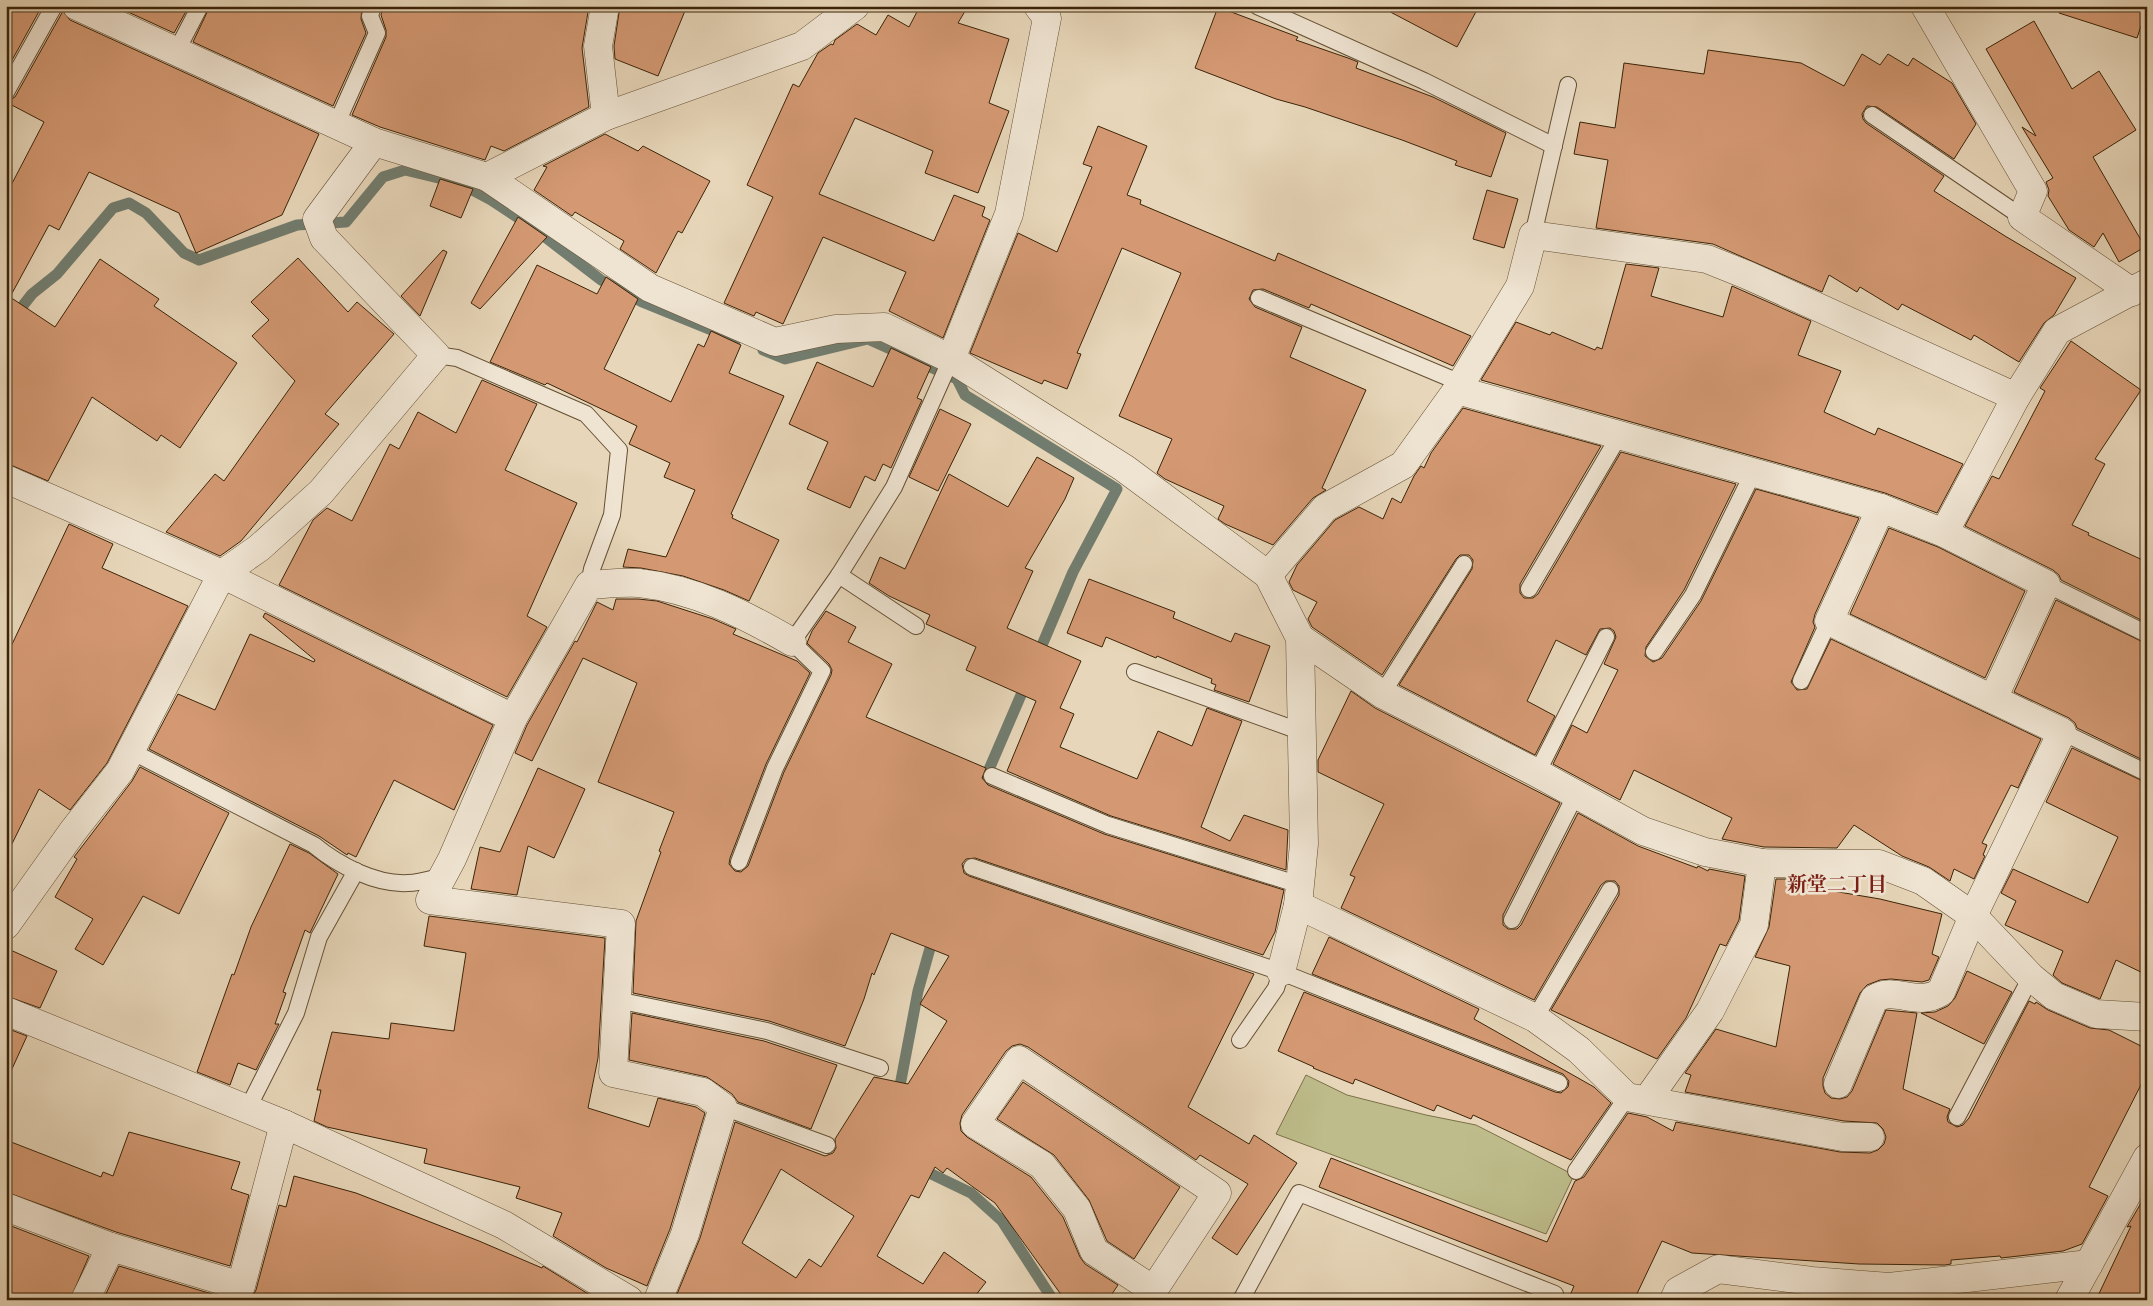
<svg xmlns="http://www.w3.org/2000/svg" width="2153" height="1306" font-family="Cardo,'Noto Serif JP',serif">
<style>
.green{fill:#bdbc8a;stroke:#7c7049}
.lines{fill:none;stroke-linecap:round;stroke-linejoin:round}
.stream{stroke:#727d6f;stroke-width:11}
.building{fill:#d49973;stroke:#3b2408;fill-rule:evenodd}
.lane-casing{stroke:#665034;stroke-width:18}
.street-casing{stroke:#665034;stroke-width:29}
.lane{stroke:#efe4d2;stroke-width:16}
.street{stroke:#efe4d2;stroke-width:28}
.labels{text-anchor:middle;stroke-width:5;stroke-linejoin:round;paint-order:stroke}
.neighbourhood-label{font-size:20px;font-weight:bold;fill:#7a1f14;stroke:#efe4d2}
</style>
<rect width="100%" height="100%" fill="#e7d6b9"/>
<filter id="stains"><feTurbulence type="fractalNoise" baseFrequency=".004" numOctaves="4"/><feColorMatrix values="0 0 0 0 .2 0 0 0 0 .09 0 0 0 0 .02 0 0 0 .5 -.17"/></filter>
<radialGradient id="worn" r=".72"><stop offset=".6" stop-color="#630" stop-opacity="0"/><stop offset="1" stop-color="#630" stop-opacity=".3"/></radialGradient>
<!-- green -->
<polygon class="green" points="1306,1075 1347,1095 1426,1115 1476,1125 1574,1175 1546,1234 1276,1134"/>
<g class="lines">
<!-- stream -->
<g class="stream">
<polyline points="14,317 32,294 57,274 113,208 129,203 146,213 184,253 199,260 297,225 346,222 383,177 405,170 459,183 491,200 532,227 601,280 642,302 736,340"/>
<polyline points="763,350 785,359 868,339 957,379 965,395 1117,489 1073,572 1037,657"/>
<polyline points="978,795 1027,681"/>
<polyline points="898,1096 918,991 934,934"/>
<polyline points="919,1168 971,1193 1002,1221 1053,1300"/>
</g>
</g>
<!-- building -->
<g class="building">
<polygon points="6,6 42,6 6,71"/>
<polygon points="115,6 189,6 174,33"/>
<polygon points="210,6 362,6 361,19 366,33 333,106 193,42"/>
<polygon points="383,6 589,6 582,48 589,107 504,151 491,146 485,160 380,127 352,115 386,37 386,30 381,15"/>
<polygon points="620,6 687,6 658,76 615,59 614,46"/>
<polygon points="920,6 968,6 958,23 1009,39 989,103 1009,111 978,193 925,173 933,151 855,118 819,194 934,241 954,195 985,207 982,216 990,220 943,338 889,311 906,272 823,237 783,324 756,312 754,316 724,303 773,197 747,185 793,84 799,87 818,53 831,44 833,45 835,40 857,24 876,35 888,15 909,27"/>
<polygon points="1379,6 1479,6 1457,47"/>
<polygon points="2060,6 2147,6 2147,8 2137,38 2059,13"/>
<polygon points="1218,7 1298,37 1296,40 1348,58 1358,62 1356,68 1433,97 1506,133 1491,177 1455,165 1457,161 1402,140 1305,107 1276,99 1195,68"/>
<polygon points="63,11 70,20 319,134 282,215 196,253 179,213 89,172 59,230 49,225 10,297 55,327 100,259 159,299 154,306 237,363 180,448 161,435 157,441 92,397 48,481 6,463 6,195 44,122 6,102 15,97"/>
<polygon points="2034,21 2072,89 2099,71 2136,130 2093,157 2145,247 2119,262 2103,233 2094,247 2069,230 2048,196 2049,190 2046,182 2053,178 2022,127 2036,136 1986,49"/>
<polygon points="1708,50 1801,63 1844,86 1862,54 1880,65 1888,54 1908,66 1913,58 1952,83 1976,124 1954,159 1877,107 1867,106 1862,114 1863,119 1866,123 1944,176 1934,191 2005,236 2076,278 2054,315 2044,323 2019,362 1974,335 1971,340 1902,304 1898,310 1860,287 1857,292 1829,275 1822,292 1713,244 1596,228 1608,160 1574,154 1580,122 1615,128 1624,63 1704,74"/>
<polygon points="1098,126 1147,146 1127,195 1141,200 1140,204 1275,261 1278,253 1471,336 1453,366 1311,304 1309,308 1263,289 1253,290 1249,299 1255,307 1302,327 1290,357 1366,390 1322,488 1326,490 1313,498 1273,545 1225,524 1218,519 1224,506 1165,479 1157,473 1172,439 1119,416 1181,273 1122,248 1077,353 1081,354 1067,389 1044,380 1042,384 970,353 1018,233 1057,252 1092,167 1083,164"/>
<polygon points="605,134 638,151 643,146 710,181 682,233 678,231 656,273 620,249 624,241 575,212 572,216 534,190 547,167 543,166"/>
<polygon points="440,179 473,189 461,218 430,206"/>
<polygon points="1487,190 1518,199 1504,248 1473,239"/>
<polygon points="518,217 547,237 480,309 471,303"/>
<polygon points="443,250 447,252 420,316 401,296"/>
<polygon points="298,258 348,312 357,302 394,334 325,414 339,424 241,541 220,556 166,532 215,474 224,481 295,381 252,336 269,320 251,302"/>
<polygon points="1626,264 1659,268 1651,296 1723,317 1732,286 1811,321 1798,355 1841,371 1824,412 1875,435 1878,428 1963,464 1937,513 1885,493 1481,380 1516,322 1550,335 1552,332 1595,350 1597,347 1602,349"/>
<polygon points="537,265 597,294 606,277 638,299 604,369 671,402 698,344 704,347 711,331 741,345 729,373 784,396 731,514 733,515 732,518 779,540 749,601 724,590 683,576 641,568 623,567 628,549 666,557 695,490 664,477 670,463 629,444 637,426 547,383 545,385 490,362"/>
<polygon points="2071,341 2141,390 2095,459 2105,464 2072,525 2089,533 2088,535 2147,562 2147,623 2061,580 2059,575 2053,570 1965,526 1992,476 1999,479 2045,391 2040,388"/>
<polygon points="891,348 931,367 917,398 922,400 891,468 883,464 875,481 865,476 850,508 807,489 828,442 789,424 817,362 873,387"/>
<polygon points="482,380 537,404 505,470 577,503 527,616 547,627 507,697 279,585 313,520 327,508 352,521 390,444 399,449 418,412 456,433"/>
<polygon points="1463,408 1601,446 1520,584 1520,593 1524,598 1533,598 1538,594 1621,452 1736,484 1684,590 1646,647 1645,656 1653,662 1662,658 1701,601 1756,489 1859,518 1815,614 1813,622 1815,627 1791,682 1797,690 1807,689 1831,639 2041,739 2018,788 2011,785 1982,843 1987,845 1983,855 1985,856 1974,879 1954,869 1950,881 1929,867 1902,856 1854,825 1837,848 1764,847 1722,839 1732,818 1634,770 1620,800 1553,764 1572,725 1587,733 1618,670 1604,664 1616,637 1614,631 1610,628 1600,629 1586,655 1556,640 1527,701 1555,716 1535,755 1399,685 1472,569 1473,560 1469,555 1460,555 1456,559 1382,675 1312,627 1308,619 1317,602 1293,590 1289,582 1297,565 1335,520 1359,507 1383,519 1392,498 1401,503 1414,476 1421,466 1424,468 1431,453"/>
<polygon points="940,409 971,424 938,491 909,477"/>
<polygon points="1037,457 1074,478 1065,499 1025,568 1033,571 1007,628 1081,661 1060,708 1074,714 1060,747 1137,779 1158,731 1192,746 1207,708 1242,721 1201,827 1230,841 1244,815 1288,830 1286,870 1111,816 1007,771 1036,701 966,670 976,647 926,624 930,615 889,596 869,583 880,557 905,569 949,474 1008,507"/>
<polygon points="69,524 113,544 102,568 188,606 107,763 70,810 39,789 6,856 6,657"/>
<polygon points="1889,528 1938,547 2025,591 1985,678 1850,614"/>
<polygon points="1089,579 1175,612 1173,618 1231,642 1235,633 1270,646 1249,702 1214,690 1216,685 1211,683 1212,679 1157,656 1156,658 1106,637 1102,647 1067,633"/>
<path d="M616 599H638L657 601 713 619 736 629 733 634 797 661 810 673 766 764 730 858 729 864 735 871 741 872 748 866 784 772 831 675 832 670 829 664 807 643 812 631 826 611 856 627 848 642 892 664 866 717 986 768 982 778 988 785 1104 834 1284 890 1275 932 1263 955 975 858 966 859 962 864 964 873 969 876 1254 974 1188 1107 1249 1144 1254 1135 1297 1163 1237 1255 1212 1238 1248 1184 1200 1155 1196 1160 1028 1047 1020 1044 1012 1046 1006 1051 962 1115 960 1123 961 1131 967 1137 1031 1177 1063 1217 1080 1257 1085 1264 1118 1285 1108 1300H1065L995 1203 947 1168 943 1173 935 1167 919 1198 911 1195 877 1256 923 1284 944 1252 986 1282 972 1300 675 1299 700 1238 735 1122 825 1156 833 1153 836 1148 835 1139 874 1077 908 1084 947 1021 920 1004 949 956 891 933 874 975 872 973 864 999 845 1046 769 1021 633 993 636 921 661 852 659 851 674 812 598 782 637 683 583 658 532 761 515 753 527 725 575 641 577 642 597 602 613 610ZM781 1169 854 1216 821 1267 809 1259 796 1278 742 1243Z"/>
<polygon points="2056,600 2147,644 2147,762 2077,728 2075,723 2069,718 2014,692"/>
<polygon points="265,613 493,725 454,810 394,780 356,857 348,853 347,855 319,836 149,749 178,694 215,710 250,634 314,662 315,660 263,617"/>
<polygon points="1351,691 1375,708 1560,803 1503,915 1503,925 1508,929 1517,929 1521,925 1578,813 1638,846 1697,868 1698,866 1708,871 1709,869 1745,876 1739,920 1726,946 1720,944 1686,1018 1657,1059 1551,1010 1619,895 1619,886 1615,881 1606,881 1601,885 1534,1000 1341,908 1355,877 1350,875 1384,804 1318,772 1318,760"/>
<polygon points="2072,748 2147,783 2147,975 2116,960 2100,999 2062,983 2053,975 2063,951 2005,925 2016,901 2001,893 2013,869 2088,903 2118,837 2046,802"/>
<polygon points="140,767 229,813 179,914 143,896 103,965 75,949 93,919 55,897 77,859 74,857 132,781"/>
<polygon points="538,768 585,789 554,858 528,846 517,895 471,889 480,847 500,852"/>
<polygon points="290,844 309,853 338,874 310,933 305,930 283,992 286,993 275,1024 279,1024 256,1070 238,1063 230,1085 197,1072 232,974 234,975 251,927"/>
<polygon points="1776,879 1814,879 1809,887 1880,899 1942,914 1932,954 1939,957 1929,980 1922,982 1891,979 1880,980 1867,985 1860,993 1823,1078 1823,1086 1825,1093 1831,1098 1840,1099 1847,1097 1852,1091 1886,1010 1917,1013 1903,1089 1950,1109 1947,1117 1948,1122 1957,1127 1963,1125 1969,1118 2029,1001 2035,1004 2036,1002 2048,1010 2090,1028 2109,1030 2147,1049 2147,1073 2089,1187 2108,1196 2082,1244 2063,1251 2001,1258 2000,1256 1951,1260 1951,1264 1945,1265 1859,1264 1692,1253 1662,1241 1634,1300 1568,1300 1574,1286 1319,1187 1331,1158 1547,1242 1575,1181 1584,1177 1628,1113 1647,1117 1673,1131 1676,1122 1840,1152 1870,1153 1878,1150 1884,1144 1886,1137 1883,1129 1877,1123 1844,1121 1685,1092 1691,1075 1685,1073 1716,1029 1776,1047 1790,966 1755,957 1769,927"/>
<polygon points="429,916 605,938 598,1058 588,1108 649,1127 658,1098 696,1107 705,1113 670,1229 647,1286 606,1268 553,1236 562,1213 516,1198 520,1187 424,1163 427,1149 327,1127 314,1121 321,1090 317,1090 332,1032 389,1039 391,1023 454,1031 466,953 424,946"/>
<polygon points="1329,937 1479,1009 1474,1019 1594,1087 1611,1103 1571,1160 1473,1115 1471,1119 1437,1105 1434,1111 1355,1079 1353,1084 1313,1068 1314,1067 1278,1051 1304,992 1555,1092 1561,1093 1568,1087 1569,1081 1563,1074 1312,974"/>
<polygon points="6,948 57,971 40,1008 6,996"/>
<polygon points="1967,971 2012,992 1984,1044 1921,1013 1935,1012 1948,1006 1955,998"/>
<polygon points="632,1013 764,1041 837,1065 811,1129 738,1102 732,1094 707,1077 629,1060"/>
<polygon points="6,1028 27,1036 6,1082"/>
<polygon points="1023,1082 1180,1187 1134,1259 1107,1241 1089,1200 1054,1155 997,1119"/>
<polygon points="129,1132 240,1162 231,1189 249,1195 230,1266 116,1232 6,1192 6,1140 101,1177 103,1172 113,1176"/>
<polygon points="294,1176 356,1193 479,1241 542,1268 543,1266 598,1300 247,1300 252,1297 256,1290 279,1205 286,1207"/>
<polygon points="2147,1193 2147,1300 2096,1300 2131,1226 2127,1227"/>
<polygon points="6,1224 89,1256 70,1300 6,1300"/>
<polygon points="119,1266 232,1300 103,1300"/>
</g>
<g class="lines">
<defs>
<g id="lane">
<polyline points="1257,6 1424,81 1554,146"/>
<polyline points="176,52 200,6"/>
<polyline points="6,92 54,6"/>
<polyline points="1872,115 2022,217"/>
<polyline points="336,125 377,33 370,16 373,6"/>
<polyline points="1533,235 1568,85"/>
<polyline points="1259,298 1461,383"/>
<polyline points="436,355 457,358 586,414 619,450 612,515 592,569 589,585"/>
<polyline points="839,575 916,626"/>
<polyline points="2046,584 2147,634"/>
<polyline points="1529,589 1619,436"/>
<polyline points="1654,652 1693,595 1753,473"/>
<polyline points="1135,672 1302,732"/>
<polyline points="1801,681 1829,621"/>
<polyline points="1382,694 1464,564"/>
<polyline points="2062,732 2147,773"/>
<path d="M131 751 314 845C338 865 376 885 408 883 419 883 431 879 443 876"/>
<polyline points="1537,773 1606,637"/>
<polyline points="992,776 1108,825 1300,885"/>
<polyline points="739,862 775,768 822,671 792,642 839,575 894,487 951,359"/>
<polyline points="972,867 1281,972 1559,1083"/>
<polyline points="1512,920 1576,794"/>
<polyline points="617,1000 767,1031 880,1068"/>
<polyline points="1535,1018 1610,890"/>
<polyline points="1240,1040 1276,988 1281,972"/>
<polyline points="723,1107 827,1145"/>
<polyline points="247,1110 296,1013 319,937 356,871"/>
<polyline points="1957,1117 2031,977"/>
<polyline points="1576,1171 1627,1097"/>
<polyline points="1241,1300 1299,1193 1555,1294"/>
</g>
<g id="street">
<polyline points="77,6 374,142 487,177 650,288 775,342 836,329 884,327 951,359 1124,468 1268,575 1300,638 1304,844 1298,905 1281,972"/>
<polyline points="605,6 598,46 606,116"/>
<polyline points="1925,6 2033,191 2022,217 2132,292"/>
<polyline points="487,177 606,116 802,46 855,6"/>
<polyline points="951,359 1009,214 1047,18 1038,6"/>
<polyline points="1457,390 1881,508 1944,533 2046,584 1993,699"/>
<path d="M6 479 222 574 513 718 589 585C605 584 623 582 639 583 695 589 744 614 792 642"/>
<polyline points="1944,533 2016,397 2057,331 2145,284"/>
<polyline points="1268,575 1325,508 1403,465 1457,390 1520,286 1533,235 1707,259 1747,275 2016,397"/>
<polyline points="1300,638 1382,694 1537,773 1643,831 1705,852 1762,863 1879,864 1923,881 1973,916 2031,977 2054,996 2096,1014 2147,1017"/>
<polyline points="513,718 452,859 430,900 621,924 613,1073 703,1092 723,1107 685,1234 658,1300"/>
<polyline points="1298,905 1535,1018 1579,1050 1627,1097 1843,1137 1870,1137"/>
<polyline points="6,925 73,831 120,771 222,574 259,548 321,492 436,355 324,238 317,219 374,142"/>
<polyline points="6,1011 284,1124 504,1225 629,1300"/>
<path d="M1838 1084 1874 999C1895 985 1916 1008 1941 992L1973 916 2062 732 1829 621 1881 508"/>
<polyline points="1647,1100 1710,1011 1754,925 1762,863"/>
<polyline points="6,1207 111,1247 241,1286 284,1124"/>
<polyline points="85,1300 111,1247"/>
<polyline points="1147,1300 1217,1193 1019,1060 975,1124 1042,1165 1077,1209 1094,1251 1152,1289"/>
<polyline points="1674,1300 1678,1291 1718,1269 1812,1281 1889,1287 2089,1264"/>
<polyline points="2069,1300 2147,1158"/>
</g>
</defs>
<!-- lane casing -->
<use href="#lane" class="lane-casing"/>
<!-- street casing -->
<use href="#street" class="street-casing"/>
<!-- lane -->
<use href="#lane" class="lane"/>
<!-- street -->
<use href="#street" class="street"/>
</g>
<g class="labels">
<!-- neighbourhood labels -->
<g class="neighbourhood-label">
<text x="1837" y="891">新堂二丁目</text>
</g>
</g>
<!-- margin -->
<rect width="2153" height="1306" fill="none" stroke="#e7d6b9" stroke-width="25"/>
<rect x="8" y="8" width="2138" height="1291" fill="none" stroke="#3b2408" stroke-width="2.5"/>
<rect x="12" y="12" width="2128" height="1281" fill="none" stroke="#3b2408"/>
<rect width="100%" height="100%" filter="url(#stains)"/>
<rect width="100%" height="100%" fill="url(#worn)"/>
</svg>
